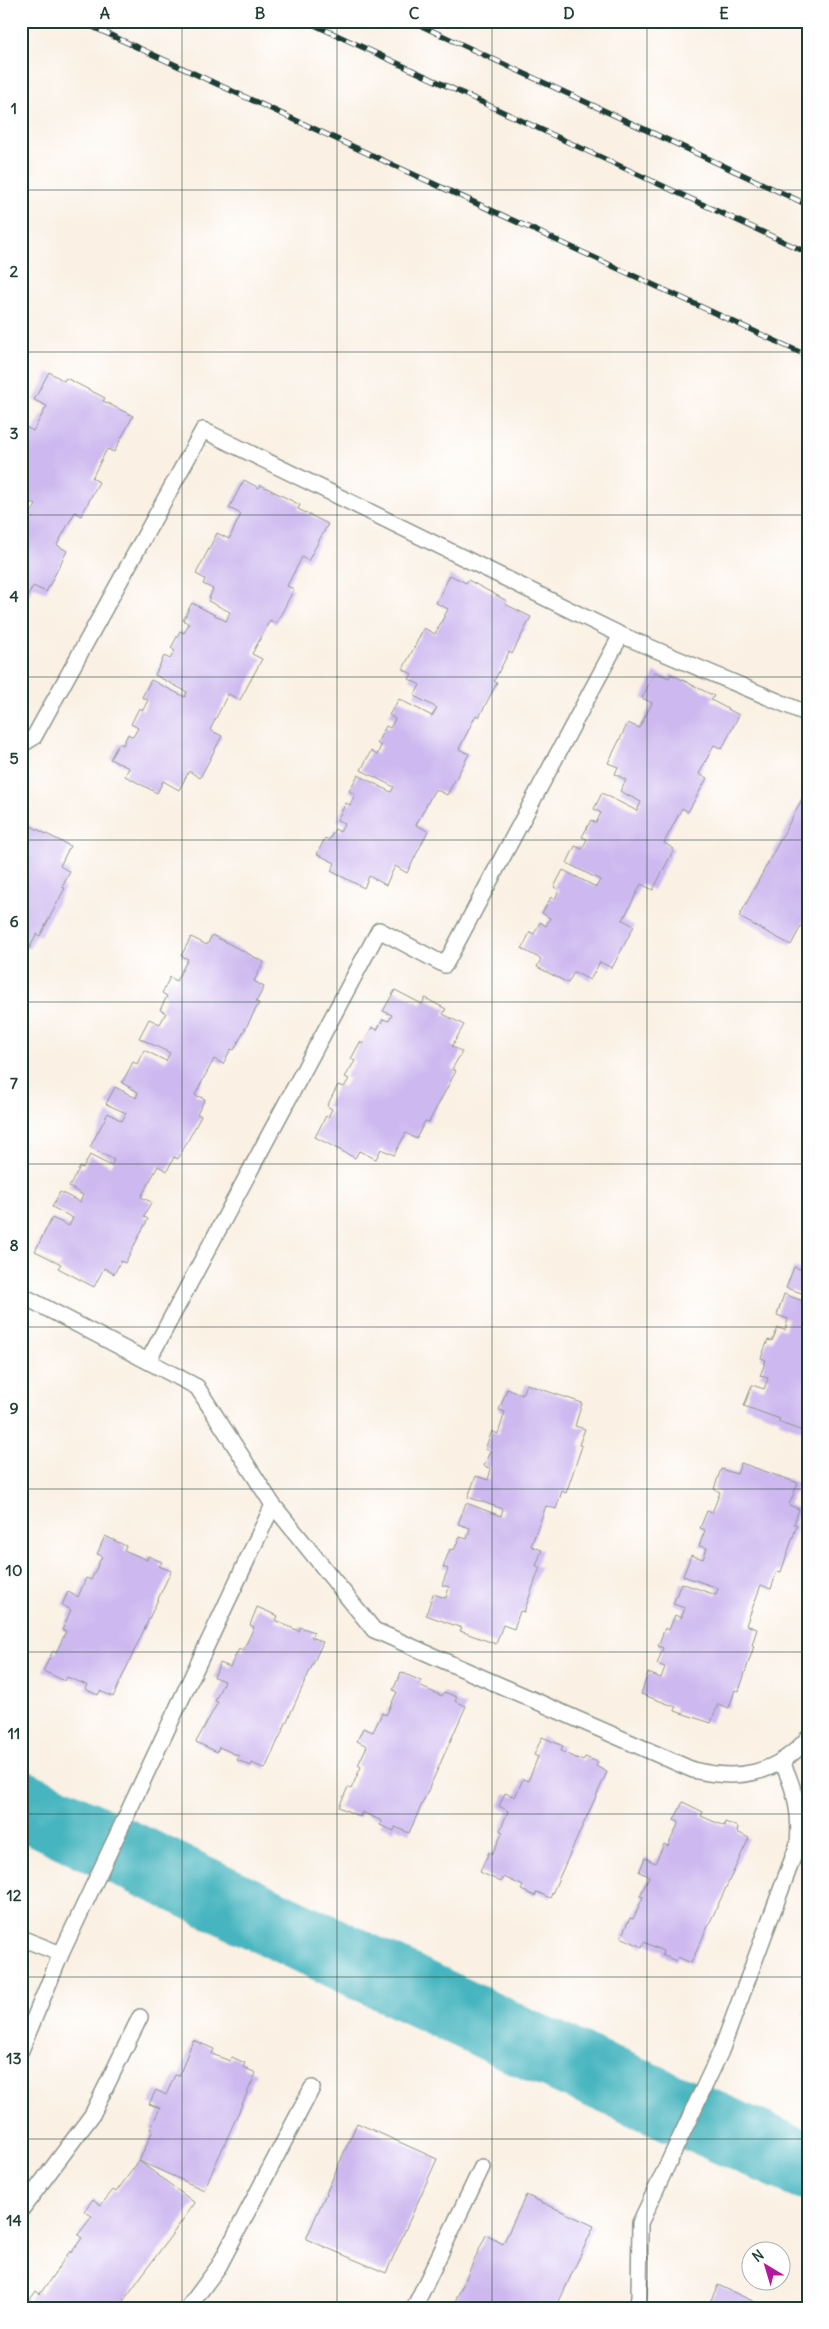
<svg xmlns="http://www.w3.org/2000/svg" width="829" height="2329" font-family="Delius,sans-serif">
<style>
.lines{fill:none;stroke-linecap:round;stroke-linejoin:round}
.river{stroke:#46b5bf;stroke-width:68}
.building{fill:#cdb8ef}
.lane-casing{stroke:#8c968c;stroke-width:18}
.lane{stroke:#fff;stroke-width:15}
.rail-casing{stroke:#1f3d34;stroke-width:5.5}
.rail{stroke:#fff;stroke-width:4;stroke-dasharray:11;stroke-linecap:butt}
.grid{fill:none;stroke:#1f3d34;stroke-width:1;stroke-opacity:0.55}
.neatline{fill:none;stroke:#1f3d34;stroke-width:2}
.grid-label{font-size:16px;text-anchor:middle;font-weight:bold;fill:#1f3d34}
</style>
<rect width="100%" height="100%" fill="#fff"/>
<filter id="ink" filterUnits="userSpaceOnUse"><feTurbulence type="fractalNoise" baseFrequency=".02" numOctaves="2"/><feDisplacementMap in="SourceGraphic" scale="10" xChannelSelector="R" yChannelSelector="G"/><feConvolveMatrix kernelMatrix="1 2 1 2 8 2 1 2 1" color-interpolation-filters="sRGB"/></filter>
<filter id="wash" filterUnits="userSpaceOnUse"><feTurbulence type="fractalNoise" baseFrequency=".0096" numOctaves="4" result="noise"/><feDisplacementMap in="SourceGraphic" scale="20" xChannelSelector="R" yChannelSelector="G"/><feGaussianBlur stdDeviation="1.12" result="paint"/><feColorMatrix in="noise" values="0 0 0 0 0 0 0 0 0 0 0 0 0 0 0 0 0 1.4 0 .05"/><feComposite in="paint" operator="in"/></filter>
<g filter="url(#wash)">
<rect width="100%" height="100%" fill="#faf0e3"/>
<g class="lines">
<!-- river -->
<polyline class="river" points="21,1804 527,2044 808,2167"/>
</g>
<g id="blocks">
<!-- building -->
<g class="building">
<polygon points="49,372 64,381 66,378 105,398 103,401 133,416 114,452 107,449 92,478 99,482 81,516 75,512 57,545 67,551 46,592 33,586 21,610 21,508 31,513 36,505 21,497 21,427 22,425 33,431 47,406 34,400"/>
<polygon points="244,480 259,488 261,485 300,505 298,509 328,524 308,561 302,557 287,586 294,589 276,624 270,620 252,654 262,659 240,700 228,694 210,730 222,736 200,778 189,771 179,790 163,781 157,793 125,776 129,768 110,759 119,743 123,745 128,734 133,737 138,728 131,724 139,708 143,710 148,700 142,697 151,680 185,697 187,692 155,675 164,656 170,659 175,651 171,648 180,631 184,633 189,624 183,620 192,603 226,621 230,612 208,601 213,589 203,584 205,579 196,574 217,533 229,539 241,514 229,508"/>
<polygon points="450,575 466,583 468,580 507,601 505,604 531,617 512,654 509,652 494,681 497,683 479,717 476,715 459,749 469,754 447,795 435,789 416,825 428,831 407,873 395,866 386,885 369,876 364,888 331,871 335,863 317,854 325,838 329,840 335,829 340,832 345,823 337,820 346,803 350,805 355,795 349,791 358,775 391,792 394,787 361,770 371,751 377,755 381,746 377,743 386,726 390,728 395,719 389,715 399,699 432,716 437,708 414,696 420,685 409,679 412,674 403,669 424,628 435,634 448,609 436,603"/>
<polygon points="21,625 27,628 21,639"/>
<polygon points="655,672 669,678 671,674 714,696 711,700 739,715 722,749 714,745 699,774 707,778 688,812 682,808 664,843 674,849 653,890 641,884 623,920 634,926 612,968 600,962 590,980 574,972 568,983 537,967 541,959 522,949 530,932 534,934 540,922 546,926 550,918 542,913 551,897 555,899 559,890 554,887 563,870 596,887 600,880 567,863 575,846 582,849 587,839 582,837 591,820 596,823 601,813 594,809 602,793 637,811 641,802 620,791 626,780 615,774 618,767 608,763 628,723 639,728 652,703 642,698"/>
<polygon points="808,788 808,913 791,945 739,917"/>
<polygon points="21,821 70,846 60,866 70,872 62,887 65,888 40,936 37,934 29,949 21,945"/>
<polygon points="212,935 264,962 254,981 264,987 256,1002 259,1003 234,1050 231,1049 223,1064 214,1059 195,1095 205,1099 197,1114 201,1116 178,1159 174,1157 167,1171 158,1166 141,1197 151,1202 144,1217 148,1219 125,1263 121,1261 114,1274 104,1268 94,1287 58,1268 61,1264 35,1251 52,1218 69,1226 73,1218 52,1207 60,1192 80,1202 83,1195 69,1187 80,1167 83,1168 90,1155 111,1166 114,1160 90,1147 108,1113 122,1121 126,1113 106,1104 115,1087 136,1098 138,1092 122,1083 133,1062 137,1064 144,1050 166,1061 170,1053 139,1038 149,1019 160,1024 166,1013 160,1010 167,996 162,993 170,977 176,981 188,959 181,956 191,937 207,945"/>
<polygon points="395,990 422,1004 425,998 446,1009 443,1014 464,1025 452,1046 462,1052 452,1069 456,1071 429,1122 425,1121 416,1139 406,1133 394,1155 381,1149 376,1159 359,1151 355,1158 315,1137 326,1116 328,1117 332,1109 327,1106 338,1085 344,1087 349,1079 345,1077 355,1061 351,1059 360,1042 363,1044 372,1027 377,1030 383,1019 389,1021 392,1015 383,1011"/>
<polygon points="808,1229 808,1241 803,1240"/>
<polygon points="808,1245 808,1259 803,1257"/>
<polygon points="808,1266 808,1295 786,1288 794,1267 806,1271"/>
<polygon points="784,1294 808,1303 808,1433 778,1422 780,1419 744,1406 752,1385 764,1389 768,1378 760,1376 766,1360 761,1358 768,1340 772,1341 778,1328 785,1330 788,1319 777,1315"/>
<polygon points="526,1384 582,1403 575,1426 585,1429 579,1445 582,1446 566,1493 562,1491 556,1509 546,1506 531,1546 542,1550 536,1566 540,1567 524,1612 520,1611 514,1629 503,1625 496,1644 460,1631 462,1628 426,1615 433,1594 446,1598 449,1587 442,1585 448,1569 443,1567 450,1549 454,1550 460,1537 467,1539 470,1528 458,1524 466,1503 501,1516 503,1509 468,1497 476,1476 488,1480 491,1469 484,1466 490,1451 485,1449 492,1431 498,1434 505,1412 499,1410 507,1389 522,1395"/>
<polygon points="741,1463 798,1483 789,1505 799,1509 794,1524 797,1525 781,1572 777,1571 771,1589 761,1585 746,1625 757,1629 752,1645 754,1646 739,1691 735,1690 729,1708 718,1704 711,1723 675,1711 676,1707 641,1694 648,1673 661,1678 665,1667 657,1664 663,1648 658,1646 665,1628 669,1630 675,1615 681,1618 685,1608 673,1604 681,1583 716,1595 718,1588 683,1576 691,1555 703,1559 707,1548 699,1546 705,1530 700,1528 707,1511 712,1513 720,1492 714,1489 721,1469 737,1474"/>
<polygon points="105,1536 126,1546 124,1550 147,1560 148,1556 162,1562 159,1566 171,1571 113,1697 100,1691 98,1695 85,1689 87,1685 67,1677 65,1681 43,1671 53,1651 56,1653 66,1631 62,1630 71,1610 62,1605 68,1592 78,1597 86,1578 91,1580 102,1556 97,1554"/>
<polygon points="257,1607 278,1616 276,1621 299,1631 300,1627 314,1632 311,1637 323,1642 265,1769 252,1763 251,1766 237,1760 239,1756 219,1747 217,1752 196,1742 218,1702 215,1701 224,1681 214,1677 220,1663 230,1667 239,1649 243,1651 254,1627 250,1625"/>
<polygon points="401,1672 421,1681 419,1686 442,1696 444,1692 457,1697 455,1701 466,1706 409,1833 395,1827 394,1831 380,1825 382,1821 362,1812 360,1817 339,1807 348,1787 351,1789 361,1767 358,1765 367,1746 357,1741 363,1728 373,1732 382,1713 386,1715 397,1692 393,1690"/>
<polygon points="542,1737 563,1746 561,1751 583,1761 585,1757 598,1762 596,1766 607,1772 550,1898 537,1892 535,1896 521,1890 523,1886 504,1877 501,1882 480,1872 489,1852 492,1854 503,1832 500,1831 508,1811 499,1806 505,1793 515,1797 523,1779 528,1781 538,1757 534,1755"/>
<polygon points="683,1802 703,1812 701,1816 724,1826 725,1822 738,1827 737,1832 749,1838 691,1963 678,1957 676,1961 662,1955 663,1951 644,1942 642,1947 621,1937 630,1918 633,1919 643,1897 640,1896 649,1876 639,1872 645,1858 655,1863 664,1844 668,1846 679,1822 674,1820"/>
<polygon points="807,2000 808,2000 808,2015 803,2014"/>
<polygon points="193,2040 214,2049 212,2054 230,2061 232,2057 245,2063 243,2067 256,2073 204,2190 139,2161 153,2130 150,2129 160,2108 149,2104 156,2090 166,2095 175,2075 179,2076"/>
<polygon points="357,2123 437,2159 386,2273 306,2239"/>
<polygon points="139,2161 195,2203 118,2308 24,2308 36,2291 40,2294 70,2251 71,2253 82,2238 78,2235 92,2216 84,2211 93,2199 101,2205 113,2190 116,2192"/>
<polygon points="526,2195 594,2226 556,2308 452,2308 486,2235 503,2244"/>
<polygon points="718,2285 768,2308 707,2308"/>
<polygon points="262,2302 270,2308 258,2308"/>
</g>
</g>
</g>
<g filter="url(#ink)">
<use href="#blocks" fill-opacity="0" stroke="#8c968c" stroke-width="1"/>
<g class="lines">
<defs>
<g id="lane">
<polyline points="21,745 34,737 203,430 621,635 808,714"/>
<polyline points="21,1298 25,1297 197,1387 273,1505 61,1954 21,2050"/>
<polyline points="148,1361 379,930 445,965 621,635"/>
<path d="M273 1505 374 1630 693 1770C738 1781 776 1775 808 1738"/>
<polyline points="21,1938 61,1954"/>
<polyline points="21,2210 92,2115 140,2017"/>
<polyline points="188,2308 219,2266 312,2088"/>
<polyline points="414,2308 482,2167"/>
<path d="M636 2308 639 2298 640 2223 721 2051 798 1844C801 1813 795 1789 782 1762"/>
</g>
</defs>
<!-- lane casing -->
<use href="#lane" class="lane-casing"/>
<!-- lane -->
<use href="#lane" class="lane"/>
<defs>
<g id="rail">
<polyline points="80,21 808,356"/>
<polyline points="306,21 808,253"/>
<polyline points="411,21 808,205"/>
</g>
</defs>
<!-- rail casing -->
<use href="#rail" class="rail-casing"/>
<!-- rail -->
<use href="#rail" class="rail"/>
</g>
</g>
<!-- grid -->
<path class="grid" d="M182 21V2308M337 21V2308M492 21V2308M647 21V2308M21 190H808M21 352H808M21 515H808M21 677H808M21 840H808M21 1002H808M21 1164H808M21 1327H808M21 1489H808M21 1652H808M21 1814H808M21 1977H808M21 2139H808"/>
<!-- margin -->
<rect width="829" height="2329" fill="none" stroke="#fff" stroke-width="55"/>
<!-- north arrow -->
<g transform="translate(766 2266) rotate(322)"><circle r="24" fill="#ffffff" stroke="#a5b1ae"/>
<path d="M0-4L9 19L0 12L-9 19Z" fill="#b5179e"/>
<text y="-8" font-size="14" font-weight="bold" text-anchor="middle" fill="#1f3d34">N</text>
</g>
<rect x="28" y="28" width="774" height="2274" class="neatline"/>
<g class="grid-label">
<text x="105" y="19">A</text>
<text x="260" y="19">B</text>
<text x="414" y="19">C</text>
<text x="569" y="19">D</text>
<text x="724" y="19">E</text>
<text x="14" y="114">1</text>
<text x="14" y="277">2</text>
<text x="14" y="439">3</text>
<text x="14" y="602">4</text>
<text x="14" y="764">5</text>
<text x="14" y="927">6</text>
<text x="14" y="1089">7</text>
<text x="14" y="1251">8</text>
<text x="14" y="1414">9</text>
<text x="14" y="1576">10</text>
<text x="14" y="1739">11</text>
<text x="14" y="1901">12</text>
<text x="14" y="2064">13</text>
<text x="14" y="2226">14</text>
</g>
</svg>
